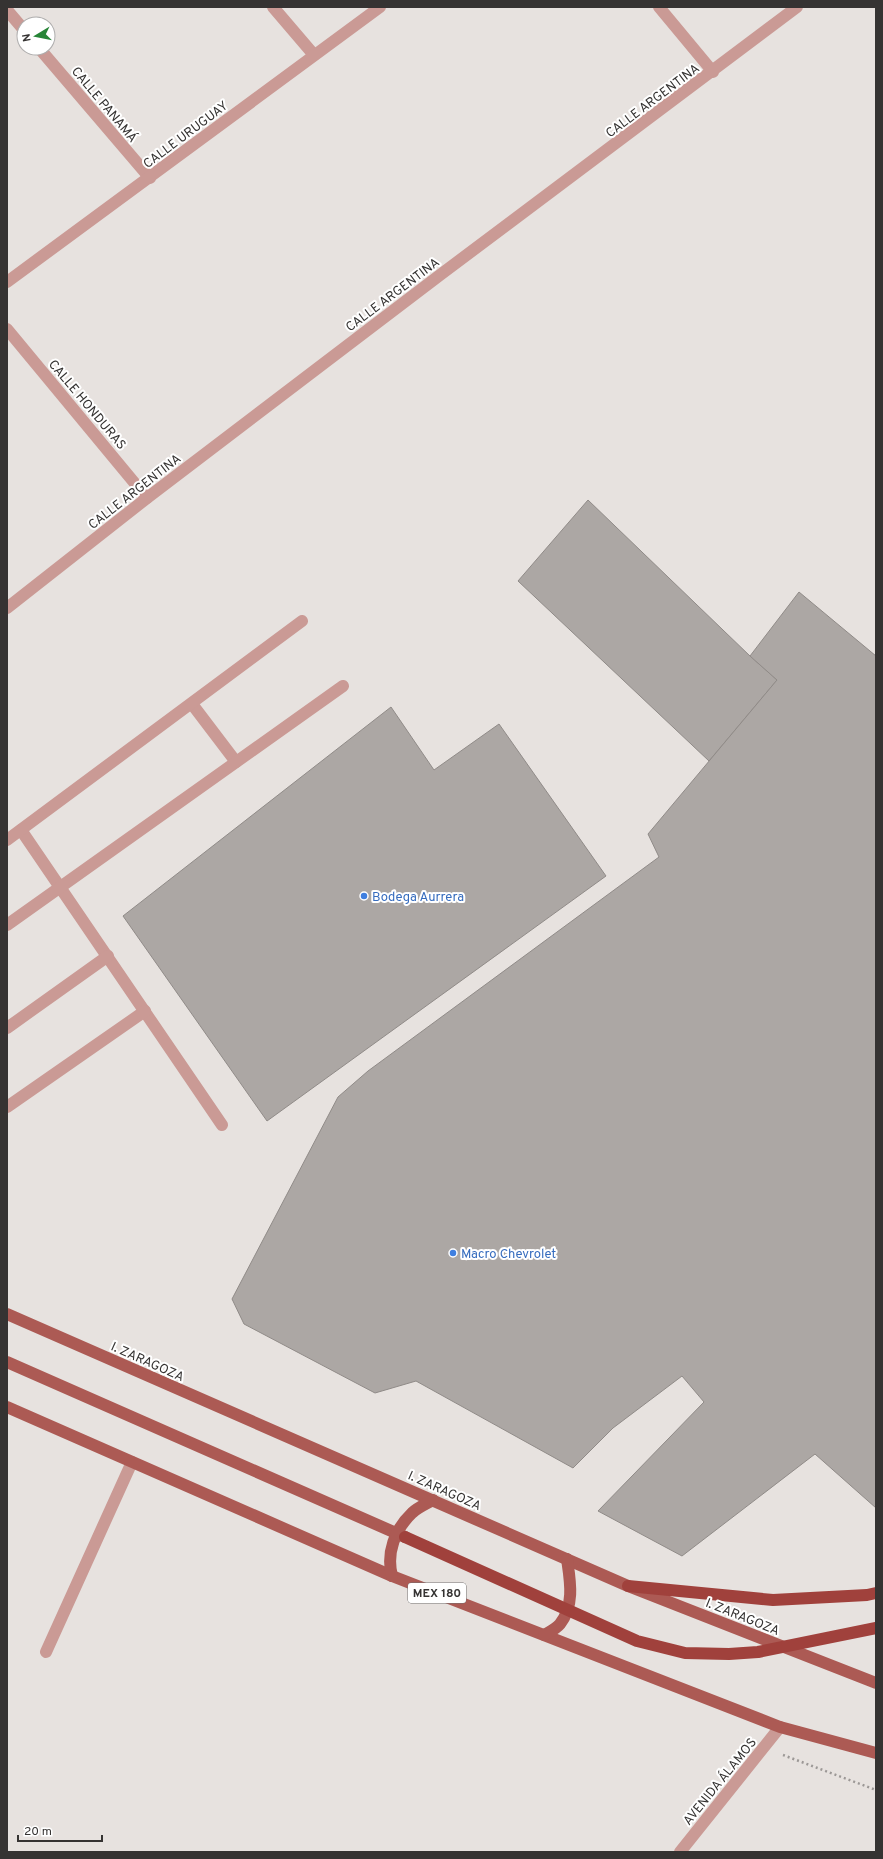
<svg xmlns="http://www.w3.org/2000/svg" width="883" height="1859" font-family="Overpass,sans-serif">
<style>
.building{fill:#aca7a4;stroke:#908b88}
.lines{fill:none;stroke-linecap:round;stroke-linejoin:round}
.path{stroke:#9c9896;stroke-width:2.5;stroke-dasharray:2 3;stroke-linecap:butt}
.lane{stroke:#ca9a95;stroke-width:12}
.street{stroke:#ca9a95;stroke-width:12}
.primary{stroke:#ac5a54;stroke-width:12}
.highway{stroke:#a0413c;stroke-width:12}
.shop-dot{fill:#3f7fe0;stroke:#fff;stroke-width:1.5}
.labels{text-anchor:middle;stroke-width:4;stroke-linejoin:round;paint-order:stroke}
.shield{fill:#fff;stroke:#727070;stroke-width:1}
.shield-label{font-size:12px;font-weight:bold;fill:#353332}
.street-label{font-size:13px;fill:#353332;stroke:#fff}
.shop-label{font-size:13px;fill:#366cbe;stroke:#fff;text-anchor:start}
</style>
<rect width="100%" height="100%" fill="#e7e2df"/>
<!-- building -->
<g class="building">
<polygon points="588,500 750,656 777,680 709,761 518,581"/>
<polygon points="799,592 876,656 876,1508 815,1454 682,1556 598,1511 704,1402 682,1376 613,1428 573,1468 416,1381 375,1393 244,1324 232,1299 338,1097 368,1071 659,857 648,834 777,680 750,656"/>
<polygon points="391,707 434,770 499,724 606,876 267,1121 123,916"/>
</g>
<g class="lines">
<!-- path -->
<polyline class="path" points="783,1755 876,1790"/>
<!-- lane -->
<g class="lane">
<polyline points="192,704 236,762"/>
<polyline points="21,830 222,1125"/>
<polyline points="7,840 302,621"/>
<polyline points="7,925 343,686"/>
<polyline points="7,1028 108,956"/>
<polyline points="7,1107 145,1011"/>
<polyline points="46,1652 132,1462"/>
</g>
<!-- street -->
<g class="street">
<polyline points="273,7 314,55"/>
<polyline points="659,7 713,72"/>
<polyline points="7,10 24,30"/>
<polyline points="39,48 150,178"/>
<polyline points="7,282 380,7"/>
<polyline points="7,329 147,498"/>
<polyline points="7,608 147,498 440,275 797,7"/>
<polyline points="680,1852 780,1727"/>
</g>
<!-- primary -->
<g class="primary">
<polyline points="7,1314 628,1586 876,1683"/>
<polyline points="7,1362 405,1537"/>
<polyline points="7,1407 392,1576 780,1727 876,1753"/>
<path d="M392 1576C386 1553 395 1529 412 1513 417 1508 426 1504 433 1500"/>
<path d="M544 1635C549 1632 556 1629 560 1624 575 1605 570 1580 567 1559"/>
</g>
<!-- highway -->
<g class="highway">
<polyline points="405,1537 637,1641 685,1653 729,1654 758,1652 876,1628"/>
<polyline points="628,1586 773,1600 867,1595 876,1593"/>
</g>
</g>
<!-- markers -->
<g class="shop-dot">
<circle cx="364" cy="896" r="4"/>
<circle cx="453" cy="1253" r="4"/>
</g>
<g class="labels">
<!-- shield labels -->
<rect class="shield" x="408" y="1583" width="58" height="20" rx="3"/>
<g class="shield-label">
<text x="437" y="1597">MEX 180</text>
</g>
<!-- street labels -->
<g class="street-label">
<text transform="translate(652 100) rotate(-37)" y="5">CALLE ARGENTINA</text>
<text transform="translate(105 104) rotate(50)" y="5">CALLE PANAMÁ</text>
<text transform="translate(185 134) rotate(-37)" y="5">CALLE URUGUAY</text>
<text transform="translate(392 294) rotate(-37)" y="5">CALLE ARGENTINA</text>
<text transform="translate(88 404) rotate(50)" y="5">CALLE HONDURAS</text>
<text transform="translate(134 491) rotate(-38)" y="5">CALLE ARGENTINA</text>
<text transform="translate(148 1361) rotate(24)" y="5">I. ZARAGOZA</text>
<text transform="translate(445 1490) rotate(24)" y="5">I. ZARAGOZA</text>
<text transform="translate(743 1616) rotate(22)" y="5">I. ZARAGOZA</text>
<text transform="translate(719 1781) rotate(-51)" y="5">AVENIDA ÁLAMOS</text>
</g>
<!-- shop labels -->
<g class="shop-label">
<text x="372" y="901">Bodega Aurrera</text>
<text x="461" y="1258">Macro Chevrolet</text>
</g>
</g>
<!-- border -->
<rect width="883" height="1859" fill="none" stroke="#353332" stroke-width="16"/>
<!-- north arrow -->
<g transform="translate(36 36) rotate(260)"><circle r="19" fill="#ffffff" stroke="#aeadad"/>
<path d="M0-3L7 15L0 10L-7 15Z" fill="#278537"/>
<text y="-6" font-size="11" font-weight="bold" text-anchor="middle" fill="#353332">N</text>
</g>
<!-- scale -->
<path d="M18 1835v6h84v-6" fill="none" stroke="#353332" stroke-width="2"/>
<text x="24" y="1835" font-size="12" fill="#353332" stroke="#ffffff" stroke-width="3" paint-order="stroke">20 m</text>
</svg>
